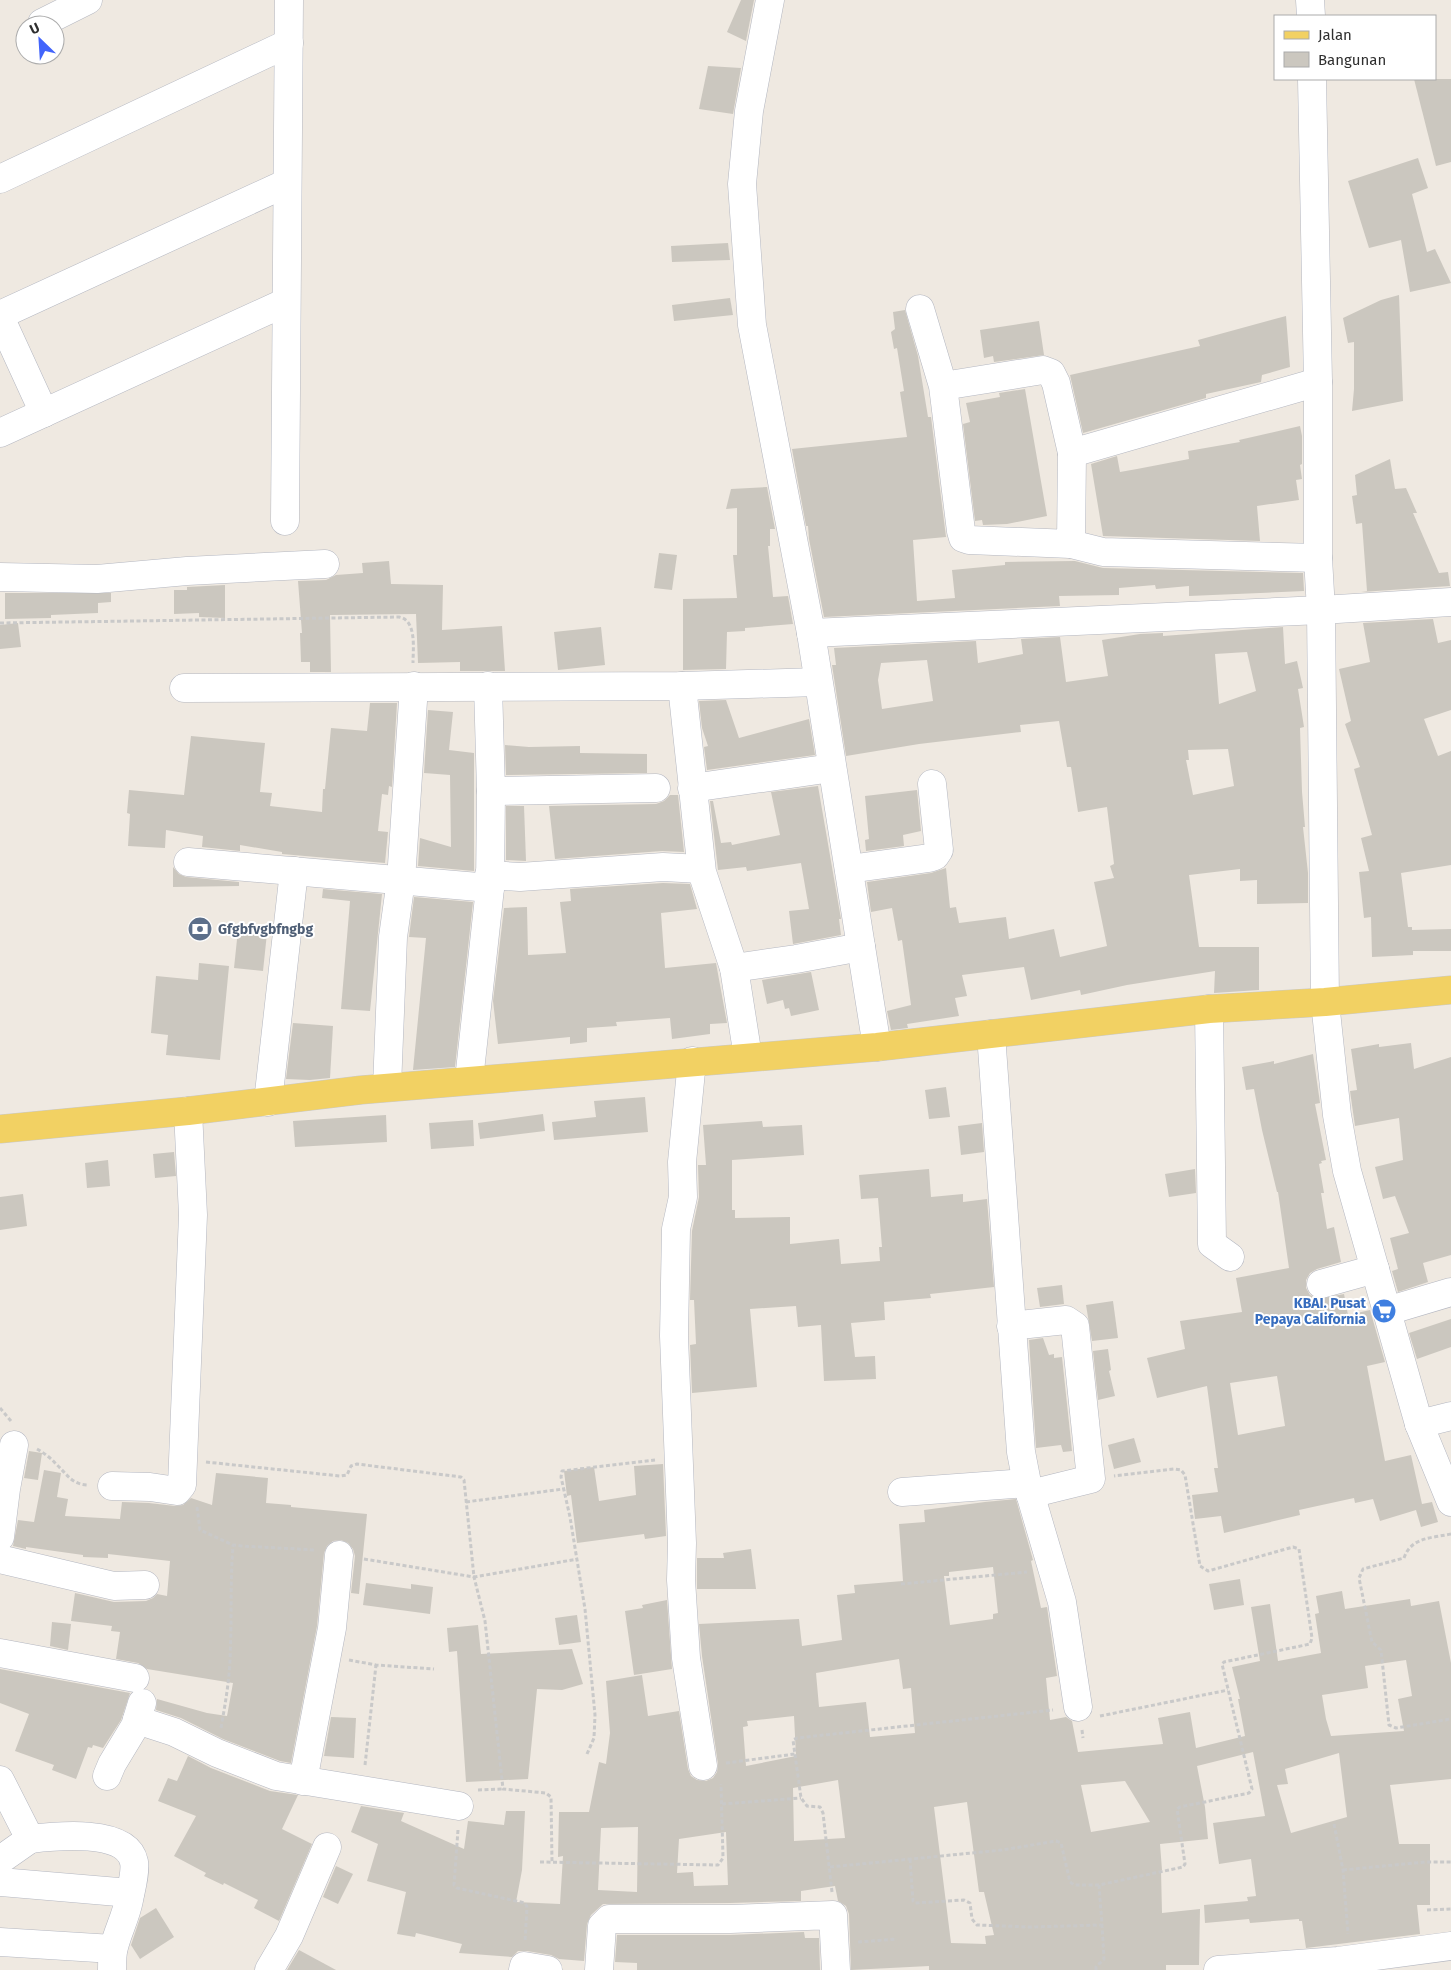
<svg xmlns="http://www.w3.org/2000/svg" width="1451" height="1970" font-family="'Fira Sans',sans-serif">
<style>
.building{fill:#cbc7bf;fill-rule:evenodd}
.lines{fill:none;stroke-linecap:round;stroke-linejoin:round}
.minor-casing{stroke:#b4b7c1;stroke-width:29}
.major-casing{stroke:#c9c9c9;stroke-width:29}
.path{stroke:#c9c9c9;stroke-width:3;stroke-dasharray:4 2.5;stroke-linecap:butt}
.minor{stroke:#fff;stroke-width:28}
.major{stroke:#f2d163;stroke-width:28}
.labels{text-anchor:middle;stroke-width:4;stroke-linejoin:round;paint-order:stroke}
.service-label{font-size:14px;font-weight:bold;fill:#4e5e75;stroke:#fff;text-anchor:start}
.shop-label{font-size:14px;font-weight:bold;fill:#366cbe;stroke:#fff;text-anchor:end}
</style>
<rect width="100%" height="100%" fill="#efe9e1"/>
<!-- building -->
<g class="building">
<polygon points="741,0 754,0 746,41 727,32"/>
<polygon points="708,66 741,68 733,114 699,109"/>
<polygon points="1414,79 1451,79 1451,162 1436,166"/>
<polygon points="1418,158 1428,188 1412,194 1427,252 1435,249 1451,283 1410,292 1401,240 1369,248 1348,181"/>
<polygon points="728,243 730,260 672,262 671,246"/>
<polygon points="1399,295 1403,401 1352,411 1354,389 1354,342 1348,343 1343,318 1381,300"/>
<polygon points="730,298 733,315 674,321 672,305"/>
<polygon points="905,310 918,356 928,417 931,417 946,537 913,540 917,601 955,598 952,570 1005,565 1005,562 1075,561 1103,568 1303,573 1304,591 1189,596 1189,586 1156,589 1155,585 1119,588 1119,595 1059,596 1060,606 824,617 809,539 808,526 806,526 792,449 907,437 900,392 904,391 897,348 894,349 891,332 895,329 893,312"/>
<polygon points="1286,316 1290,367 1262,375 1261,382 1206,394 1206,398 1083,433 1070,375 1200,346 1198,340"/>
<polygon points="1039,321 1044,355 994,362 993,356 984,358 980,330"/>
<polygon points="1025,389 1047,516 1007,524 983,525 982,520 975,521 963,424 970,422 966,403 1000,397 999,393"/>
<polygon points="1300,426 1302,436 1302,464 1300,465 1302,479 1296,480 1299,500 1257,506 1260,541 1103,536 1091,464 1117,456 1120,472 1137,469 1189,459 1188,451 1240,442 1239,440"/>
<polygon points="1390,459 1395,489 1406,488 1417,513 1413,513 1439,573 1448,572 1450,586 1361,592 1367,591 1362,523 1356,524 1352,496 1357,495 1355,475"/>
<polygon points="767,487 775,529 770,529 770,546 768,546 773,597 788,596 793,624 745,628 745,631 727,632 726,669 683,670 683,599 737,598 733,555 737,555 737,508 726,509 731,489"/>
<polygon points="659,553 677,555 672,590 654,588"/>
<polygon points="389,561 391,584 443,585 442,630 502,626 505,671 460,671 460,662 418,663 416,614 330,615 331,672 310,672 310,662 301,662 300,633 302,633 298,581 326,580 336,575 363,573 362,563"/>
<polygon points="225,585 225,618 199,617 199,613 174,614 174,590 187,590 187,587"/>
<polygon points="5,593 111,593 111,602 98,603 98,613 51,615 51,618 5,619"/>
<polygon points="1433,619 1438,643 1451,640 1451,710 1424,719 1438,756 1451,751 1451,865 1401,873 1408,927 1412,927 1412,930 1451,929 1451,951 1413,951 1413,955 1372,957 1371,917 1364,918 1359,872 1369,871 1361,838 1372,835 1354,769 1360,767 1345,724 1351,721 1339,669 1370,662 1363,623"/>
<polygon points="18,623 21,647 0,649 0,625"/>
<polygon points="601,627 605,665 558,670 554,632"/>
<path d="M1283 627 1285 664 1297 661 1303 688 1298 689 1304 727 1300 728 1302 792 1305 827H1303L1308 873V903L1257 904V880L1240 881V869L1189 875 1199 947H1259V990L1214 993 1215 971 1127 985 1081 995 1080 990 1031 1000 1024 967 962 975 967 996 955 998 959 1016 907 1024 908 1028 891 1030 887 1011 911 1005 902 940 898 941 892 908 871 912 867 882 931 873 946 868 950 908 956 907 959 923 1006 917 1009 939 1054 929 1060 957 1107 946 1094 882 1114 878 1110 866 1114 864 1107 807 1078 812 1071 767H1067L1059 721 1020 725 1021 732 919 744 846 756 832 665H836L834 648 976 641 978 663 1023 654 1021 639 1060 637 1066 682 1108 676 1102 640 1140 634 1163 633V636ZM1247 652 1256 691 1219 704 1215 654ZM927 660 933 701 882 709 878 680 881 663ZM1228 749 1234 786 1193 795 1186 760H1189L1188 750Z"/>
<polygon points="726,700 739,738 809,719 815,755 707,770 704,747 708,746 702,728 699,701"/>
<polygon points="370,703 397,703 392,787 389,786 388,795 382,794 378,831 388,832 385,863 282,854 282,852 240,845 240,851 202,847 203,836 166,830 165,848 128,846 130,814 127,813 129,790 184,795 191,736 265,743 260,792 272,793 270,806 322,812 323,789 325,789 331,728 367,731"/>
<polygon points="428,710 453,712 449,750 474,753 474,871 418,866 420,838 451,847 450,775 424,773"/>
<polygon points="505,745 529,747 580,746 580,753 647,754 647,773 506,775"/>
<polygon points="818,786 841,919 839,919 841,935 793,944 789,911 809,909 801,863 747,871 746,867 718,870 710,801 713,801 721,843 731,842 732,845 780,835 771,792"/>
<polygon points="917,790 921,831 903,835 904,846 866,851 865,840 869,839 865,796"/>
<polygon points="670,795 678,795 684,852 662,851 555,859 549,806 656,804 664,801"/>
<polygon points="506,806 524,806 526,861 506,860"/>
<polygon points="173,867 179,874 186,877 239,882 239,886 173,887"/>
<polygon points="663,883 690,884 697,909 661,913 665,968 716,963 727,1023 710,1024 710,1034 672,1039 670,1018 616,1022 617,1026 587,1028 587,1042 570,1044 570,1037 498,1044 493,1001 504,908 527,907 528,955 566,953 560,902 571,901 570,889"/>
<polygon points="323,889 382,894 370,1011 341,1009 350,901 322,898"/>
<polygon points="414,897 473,902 455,1067 413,1070 426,938 409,937"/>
<polygon points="238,930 267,933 263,971 234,968"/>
<polygon points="199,963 229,966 220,1060 166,1055 168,1035 151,1033 156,976 198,980"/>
<polygon points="811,972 819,1010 791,1016 789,1008 785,1009 783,1000 767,1004 762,980"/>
<polygon points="293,1023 333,1026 330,1078 310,1080 286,1079"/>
<polygon points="1411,1043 1414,1069 1451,1057 1451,1255 1423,1263 1428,1282 1398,1292 1392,1271 1398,1269 1390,1238 1409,1233 1395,1196 1383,1199 1375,1167 1403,1160 1399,1118 1355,1126 1350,1091 1357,1090 1351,1049 1379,1044 1379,1047"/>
<path d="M1313 1054 1320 1103 1315 1104 1326 1160 1321 1161 1322 1163 1319 1164 1324 1193H1321L1327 1229 1334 1227 1341 1262 1317 1269 1310 1273 1306 1280V1288L1310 1295 1318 1299 1344 1294 1348 1315 1370 1310 1385 1362 1367 1366 1385 1461 1411 1455 1422 1504 1432 1502 1438 1522 1421 1527 1416 1510 1380 1521 1373 1499 1355 1503 1354 1498 1299 1510 1300 1515 1224 1533 1221 1516 1195 1519 1192 1495 1218 1492 1214 1468H1218L1207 1386 1157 1398 1147 1358 1185 1349 1180 1321 1242 1312 1236 1278 1289 1268 1278 1192H1277L1262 1130 1254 1089 1246 1090 1242 1067 1274 1061V1064ZM1277 1376 1285 1426 1238 1435 1230 1383Z"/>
<polygon points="946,1087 950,1117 929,1119 925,1090"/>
<polygon points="645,1097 648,1132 554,1140 552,1122 596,1117 594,1101"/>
<polygon points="543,1114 545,1131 480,1139 478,1123"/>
<polygon points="386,1115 387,1142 295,1147 293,1121"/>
<polygon points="473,1120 474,1146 431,1149 429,1123"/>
<polygon points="762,1121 763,1127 802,1125 804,1155 732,1160 732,1210 735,1210 735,1218 790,1217 790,1244 839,1239 841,1264 880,1261 879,1247 882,1247 878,1198 861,1199 859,1175 929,1169 931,1197 963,1194 963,1202 987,1199 994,1287 930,1294 931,1298 884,1302 885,1320 851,1323 855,1357 875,1356 876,1379 824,1381 821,1325 798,1327 796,1306 750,1309 757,1387 692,1393 690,1345 696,1344 694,1300 690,1300 692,1231 699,1197 698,1165 706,1165 703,1125"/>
<polygon points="982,1123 984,1152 961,1155 958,1126"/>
<polygon points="174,1152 176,1176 155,1178 153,1154"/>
<polygon points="108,1160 110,1186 87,1188 85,1163"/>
<polygon points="1195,1169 1196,1193 1169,1197 1165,1174"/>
<polygon points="23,1194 27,1226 0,1230 0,1197"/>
<polygon points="1062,1285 1064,1304 1040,1307 1037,1288"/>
<polygon points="1113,1301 1118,1338 1092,1341 1086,1305"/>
<polygon points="1451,1319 1451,1347 1417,1359 1409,1333"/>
<polygon points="1043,1338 1049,1355 1054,1354 1054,1358 1062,1357 1072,1451 1063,1452 1061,1445 1036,1448 1029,1340"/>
<polygon points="1108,1349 1111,1370 1109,1371 1115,1396 1098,1400 1093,1351"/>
<polygon points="1134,1438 1141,1462 1114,1469 1108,1445"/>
<polygon points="29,1451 42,1453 38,1480 24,1478"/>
<polygon points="663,1464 666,1536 645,1539 644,1534 577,1543 571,1495 567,1496 564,1471 594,1467 599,1501 636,1495 634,1466"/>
<polygon points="44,1470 61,1473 57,1497 68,1499 65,1516 120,1519 122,1502 149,1503 175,1506 183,1505 191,1498 212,1505 216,1473 268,1478 266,1503 291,1505 291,1507 367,1514 359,1594 351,1593 355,1556 353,1549 348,1543 341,1540 333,1541 327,1546 324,1553 317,1626 291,1763 280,1761 223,1739 181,1718 156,1710 157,1699 207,1713 227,1716 233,1683 147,1669 138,1663 116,1659 120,1632 111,1631 112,1626 71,1621 75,1593 114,1602 146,1601 153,1598 157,1594 167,1596 170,1561 108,1554 108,1558 83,1557 83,1555 26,1547 26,1549 13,1546 18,1520 34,1522"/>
<path d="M1016 1499 1033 1560 1031 1561 1041 1608 1047 1607 1057 1676 1046 1678 1050 1720 1066 1717 1072 1721 1078 1752 1163 1744 1158 1718 1190 1712 1196 1748 1245 1736 1238 1699H1240L1232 1667 1260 1661 1251 1607 1270 1604 1278 1661 1321 1653 1315 1614 1319 1613 1316 1596 1342 1591 1345 1609 1410 1599 1411 1606 1439 1601 1451 1663V1779L1390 1785 1399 1844H1430V1905H1417L1420 1934 1306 1948 1302 1921H1299V1919L1250 1923 1249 1919 1205 1923 1204 1905 1248 1901 1247 1897 1256 1896 1251 1859 1219 1864 1213 1823 1265 1816 1253 1752 1197 1766 1205 1807 1208 1839 1160 1844 1162 1870H1161L1162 1913 1200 1909 1199 1965H1166V1970H929V1966L851 1970 849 1914 846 1906 838 1901 835 1886 801 1891V1901L730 1903 603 1904 591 1915 587 1924 584 1961 559 1959 551 1955 527 1951H518L512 1957 459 1953 462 1944 416 1933 415 1937 397 1934 406 1892 367 1881 378 1844 351 1832 361 1806 404 1813 401 1821 464 1849 468 1821 504 1825 506 1811H525L522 1870 516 1902 560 1904 563 1856 558 1857 559 1812H589L599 1762 606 1764 610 1733 606 1681 642 1675 648 1716 679 1711 688 1769 691 1776 697 1780 706 1781 713 1778 717 1772 718 1764 702 1656 699 1624 799 1619 802 1646 842 1640 837 1595 855 1593 854 1585 903 1581 899 1524 925 1522 924 1510 985 1502ZM993 1567 998 1613 993 1614V1619L950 1625 944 1576H949V1572ZM899 1659 903 1689 911 1688 915 1733 870 1737 866 1702 819 1707 816 1673ZM1406 1660 1412 1696 1398 1699 1404 1731 1331 1736 1326 1719 1322 1695 1368 1688 1365 1666ZM794 1716 796 1756 746 1766 743 1727 748 1726 747 1721ZM1339 1753 1347 1817 1291 1833 1277 1785 1288 1784 1285 1769ZM838 1780 845 1838 794 1841 793 1788ZM1125 1781 1150 1822 1091 1832 1081 1785ZM967 1802 979 1892H984L994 1935 985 1936 986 1944 951 1943 934 1807ZM638 1827 637 1892 598 1890 601 1828ZM726 1832 728 1885 694 1886 693 1872 677 1873 679 1839Z"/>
<polygon points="751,1549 756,1589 697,1589 697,1558 724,1558 723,1553"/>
<polygon points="1240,1579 1244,1605 1214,1610 1209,1584"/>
<polygon points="366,1583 411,1589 411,1584 433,1587 430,1614 363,1605"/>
<polygon points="667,1600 672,1669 634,1675 625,1611 643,1608 642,1605"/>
<polygon points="577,1615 581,1642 559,1645 555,1618"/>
<polygon points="52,1622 71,1624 68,1650 50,1646"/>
<polygon points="478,1625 481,1654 572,1649 583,1684 562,1690 537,1689 528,1779 466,1782 457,1651 449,1652 447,1628"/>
<polygon points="0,1669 130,1693 121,1720 103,1748 93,1745 92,1748 88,1747 76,1779 52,1770 54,1765 15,1751 29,1714 0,1703"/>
<polygon points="331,1717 356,1718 354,1758 324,1756"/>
<polygon points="188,1756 211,1768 270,1791 298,1795 282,1829 312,1844 279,1921 254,1908 258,1900 224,1883 223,1885 204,1876 206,1873 174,1856 196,1816 158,1801 168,1778 177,1781"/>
<polygon points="336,1866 353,1874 338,1904 323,1897"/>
<polygon points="156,1908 174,1937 140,1959 131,1945 140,1918"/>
<polygon points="804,1932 805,1938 819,1938 820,1970 637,1970 637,1963 615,1962 617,1935 730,1935"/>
<polygon points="299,1950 336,1970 287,1970"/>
</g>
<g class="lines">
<defs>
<g id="minor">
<polyline points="770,0 749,111 742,184 752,325 811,633 877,1047"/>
<polyline points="1310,0 1311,16"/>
<polyline points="42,23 88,0"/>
<polyline points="1312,79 1318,382 1318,558 1321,610 1325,1002 1337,1115 1347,1171 1419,1424 1451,1502"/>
<polyline points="0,179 289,43"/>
<polyline points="920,309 943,386 961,531 963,538 969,540 1071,544 1072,453 1056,383 1051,373 1043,370 943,386"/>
<polyline points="0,315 287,183"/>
<polyline points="0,317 44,413"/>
<polyline points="0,433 286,302"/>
<polyline points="1072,453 1318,382"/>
<polyline points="285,521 289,0"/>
<polyline points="1071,544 1103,552 1318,558"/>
<polyline points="0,577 97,579 187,571 325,564"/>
<polyline points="811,633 1321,610 1451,602"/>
<polyline points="682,686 702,872 734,968"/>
<polyline points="184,688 682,686 818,682"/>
<polyline points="692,788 832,768"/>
<polyline points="491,791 656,788"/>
<polyline points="188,862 490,888"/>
<polyline points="849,869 929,858 935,856 939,850 932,784"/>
<polyline points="489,875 520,877 663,867 701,869"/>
<polyline points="1209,1009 1212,1244 1230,1257"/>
<polyline points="991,1034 1021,1452 1027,1483 1062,1602 1078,1707"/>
<polyline points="748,1057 734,968 796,959 861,947"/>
<polyline points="692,1061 682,1162 683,1197 676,1229 674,1336 682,1543 681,1580 686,1658 703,1766"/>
<polyline points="469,1080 490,888 491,791 488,686"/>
<polyline points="387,1087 393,937 401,880 414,686"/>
<polyline points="268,1102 294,871"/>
<polyline points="1321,1284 1375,1269"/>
<polyline points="1387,1311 1451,1292"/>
<polyline points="1011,1326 1066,1320 1075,1326 1091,1479 1030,1494"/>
<polyline points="1419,1424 1451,1416"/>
<polyline points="112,1486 150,1487 177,1491 182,1485 193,1215 188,1111"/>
<polyline points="902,1492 1027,1483"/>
<polyline points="0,1537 6,1489 14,1445"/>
<polyline points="0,1559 114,1586 145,1585"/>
<polyline points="0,1653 135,1678"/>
<polyline points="137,1720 174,1732 217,1753 276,1776 459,1806"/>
<polyline points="107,1776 112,1764 135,1726 142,1703"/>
<path d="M0 1780 30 1839C55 1836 127 1828 134 1862 136 1872 131 1889 129 1900 126 1916 118 1931 114 1947 112 1954 112 1963 112 1970"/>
<polyline points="303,1781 332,1628 339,1555"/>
<polyline points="0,1860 30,1839"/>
<polyline points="0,1882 130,1893"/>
<polyline points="0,1942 113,1949"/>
<polyline points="269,1970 289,1936 327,1847"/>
<polyline points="523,1970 524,1966 548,1970"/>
<polyline points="599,1970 602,1926 609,1919 730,1919 833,1915 836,1970"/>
<polyline points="1218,1970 1338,1961 1451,1946"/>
</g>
<polyline id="major" points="0,1129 188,1111 361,1090 877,1047 1209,1009 1325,1002 1451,990"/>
</defs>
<!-- minor casing -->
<use href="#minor" class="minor-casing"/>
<!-- major casing -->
<use href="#major" class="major-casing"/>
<!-- path -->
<g class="path">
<path d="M0 623 399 617C417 620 413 649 413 663"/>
<polyline points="0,1408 11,1421"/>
<path d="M37 1449C44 1453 51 1458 56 1464 67 1474 71 1484 87 1485"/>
<polyline points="206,1462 340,1476 347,1475 351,1466 357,1464 461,1477 464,1480 474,1577 578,1559"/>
<polyline points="466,1502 563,1489"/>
<polyline points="197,1507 200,1530 233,1545 242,1546 316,1550"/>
<path d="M1451 1534C1432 1538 1411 1537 1404 1558L1363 1569 1359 1578 1372 1642 1381 1650 1389 1725 1396 1728 1451 1719"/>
<polyline points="364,1559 474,1577 485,1621 503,1789 546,1793 551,1797 552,1862"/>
<polyline points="901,1584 1027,1572"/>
<polyline points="349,1660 376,1665 434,1669"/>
<polyline points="1100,1716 1228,1690"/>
<path d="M221 1728C225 1705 229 1683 230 1660 232 1621 230 1583 233 1545"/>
<polyline points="1082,1730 1083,1738"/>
<polyline points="587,1754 594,1738 595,1715 585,1609 570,1517 561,1477 562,1471 655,1460"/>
<polyline points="726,1763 795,1754"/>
<polyline points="365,1765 376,1665"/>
<polyline points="478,1790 503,1789"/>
<polyline points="722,1804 801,1798"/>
<polyline points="1334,1824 1343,1870 1348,1934"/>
<polyline points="458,1830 454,1885 457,1888 525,1903 527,1907 525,1942"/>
<polyline points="910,1859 913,1901 915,1903 964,1900 970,1903 972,1919 977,1925 1030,1927 1102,1925 1099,1885"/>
<polyline points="540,1862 718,1865 723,1858 721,1784"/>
<polyline points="830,1867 1002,1850 1056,1841 1061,1843 1070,1882 1074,1885 1099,1885 1183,1867 1185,1864 1177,1809 1180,1807 1249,1793 1252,1789 1222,1664 1224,1662 1310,1644 1312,1638 1299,1549 1293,1547 1208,1571 1200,1566 1185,1475 1181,1470 1174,1469 1114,1476"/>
<polyline points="1343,1870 1425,1862 1451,1862"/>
<polyline points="832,1892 823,1813 820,1807 807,1806 801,1798 793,1740 797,1738 1053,1710"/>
<polyline points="1427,1910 1451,1909"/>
<polyline points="858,1942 897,1939"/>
<polyline points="1096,1970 1096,1967 1104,1959 1102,1925"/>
</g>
<!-- minor -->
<use href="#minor" class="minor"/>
<!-- major -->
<use href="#major" class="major"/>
</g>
<!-- icons -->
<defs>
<symbol id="bank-disc" viewBox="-11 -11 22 22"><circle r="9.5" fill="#5c6f8a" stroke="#fff"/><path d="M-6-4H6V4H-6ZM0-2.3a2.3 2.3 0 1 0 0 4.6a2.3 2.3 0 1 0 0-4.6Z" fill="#fff"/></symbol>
<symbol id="supermarket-disc" viewBox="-11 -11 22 22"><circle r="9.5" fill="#3f7fe0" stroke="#fff"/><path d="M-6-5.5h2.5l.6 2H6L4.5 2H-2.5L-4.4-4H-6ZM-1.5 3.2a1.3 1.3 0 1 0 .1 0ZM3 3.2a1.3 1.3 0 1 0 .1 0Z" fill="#fff"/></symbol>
</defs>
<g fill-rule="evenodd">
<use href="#bank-disc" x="186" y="915" width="28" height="28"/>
<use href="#supermarket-disc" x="1370" y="1297" width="28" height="28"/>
</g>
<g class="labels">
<!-- service labels -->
<g class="service-label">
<text x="218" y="934">Gfgbfvgbfngbg</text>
</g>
<!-- shop labels -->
<g class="shop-label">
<text x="1366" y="1308">KBAI. Pusat<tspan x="1366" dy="16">Pepaya California</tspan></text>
</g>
</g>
<!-- legend -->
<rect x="1274" y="15" width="162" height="65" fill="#ffffff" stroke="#ababab"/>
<rect x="1284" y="31" width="25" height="8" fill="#f2d163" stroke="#ababab"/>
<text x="1318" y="40" font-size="15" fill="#2e2e2e">Jalan</text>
<rect x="1284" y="52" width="25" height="15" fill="#cbc7bf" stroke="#ababab"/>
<text x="1318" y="65" font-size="15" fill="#2e2e2e">Bangunan</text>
<!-- north arrow -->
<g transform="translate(40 40) rotate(335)"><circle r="24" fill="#ffffff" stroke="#ababab"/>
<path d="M0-4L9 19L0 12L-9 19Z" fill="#4264fb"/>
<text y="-8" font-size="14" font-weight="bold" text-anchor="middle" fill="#2e2e2e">U</text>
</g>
</svg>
